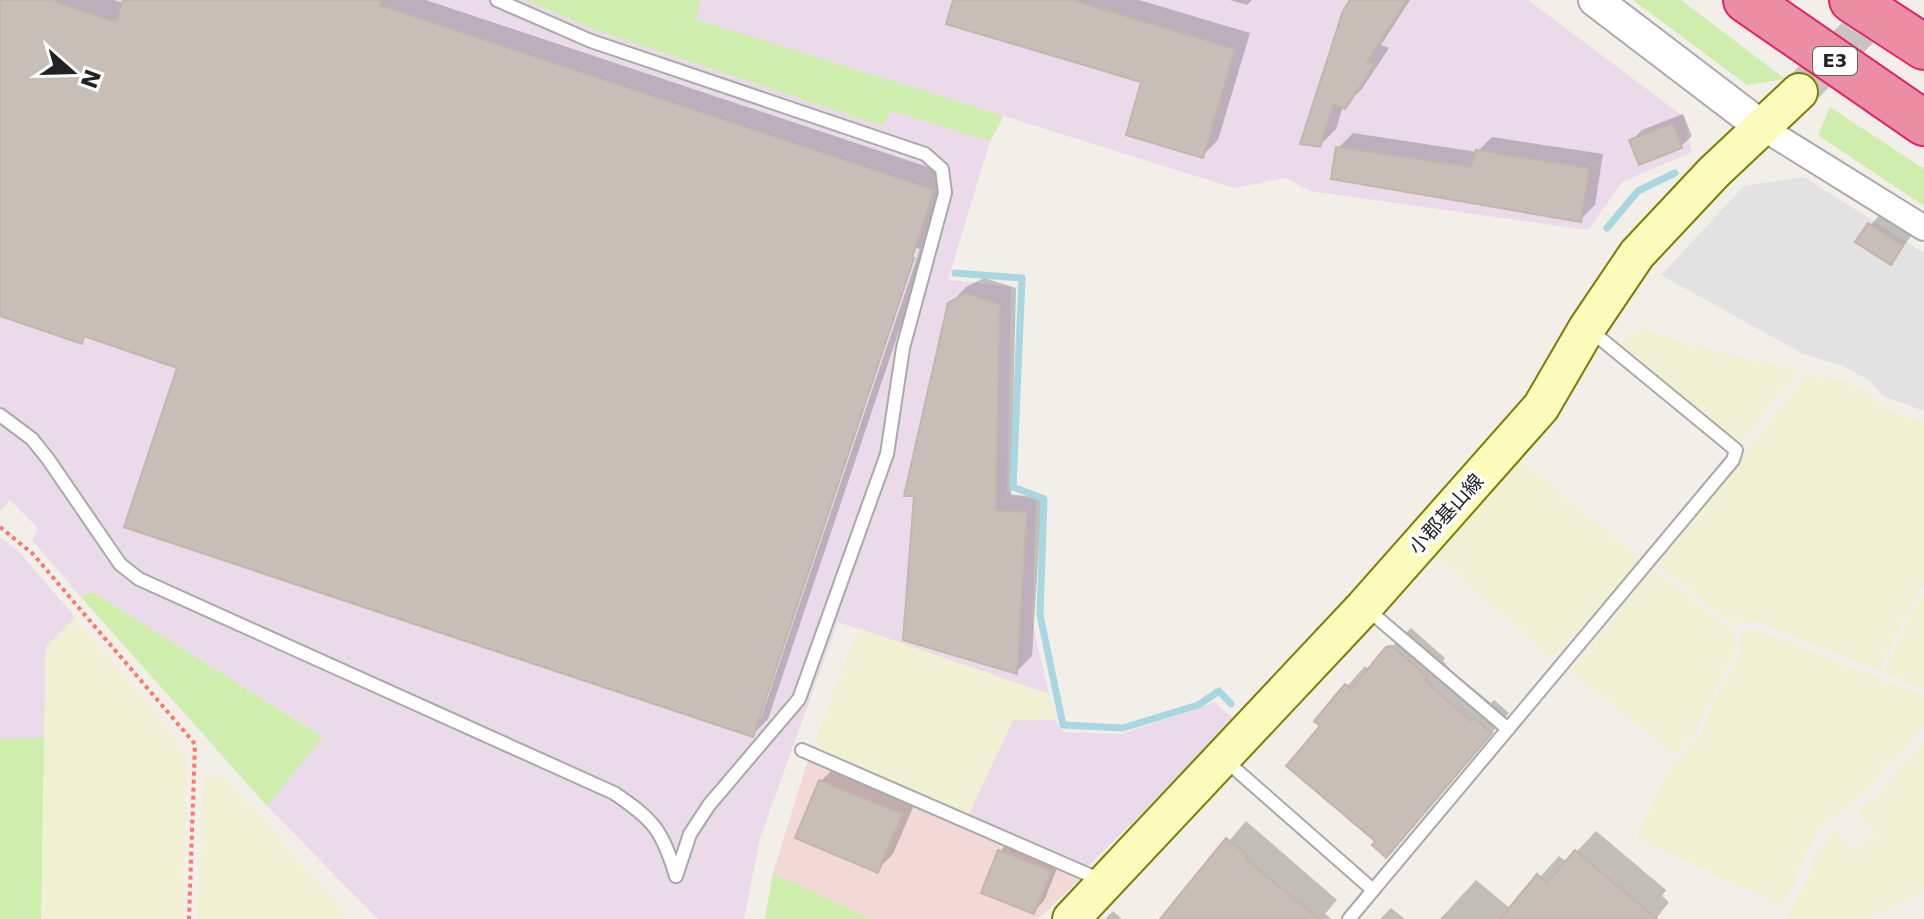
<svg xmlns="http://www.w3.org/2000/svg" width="1924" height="919" font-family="'DejaVu Sans','Noto Sans JP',sans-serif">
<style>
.commercial{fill:#f3d8d8}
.industrial{fill:#ebdae9}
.farmland{fill:#f0f1d3}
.grass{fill:#cfedad}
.parking{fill:#e2e2e2}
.shadow{fill:#0003;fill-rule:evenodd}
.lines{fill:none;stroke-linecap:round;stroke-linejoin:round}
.stream{stroke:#a8d6e1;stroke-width:7}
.building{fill:#c7beb7;stroke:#c5b4aa;stroke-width:2}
.secondary-tunnel{stroke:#c8c5c0;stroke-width:36;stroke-dasharray:36 18;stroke-linecap:butt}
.service-casing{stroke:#a9a9a9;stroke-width:16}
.minor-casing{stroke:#a9a9a9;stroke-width:28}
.tertiary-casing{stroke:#a9a9a9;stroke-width:36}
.secondary-casing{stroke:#788001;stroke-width:40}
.motorway-casing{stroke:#e2236c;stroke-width:48}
.path{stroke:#ff766c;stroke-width:4;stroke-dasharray:4 4;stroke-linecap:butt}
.service{stroke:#fff;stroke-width:12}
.minor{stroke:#fff;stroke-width:24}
.tertiary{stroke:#fff;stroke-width:32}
.secondary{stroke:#fbfcbc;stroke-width:36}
.motorway{stroke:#eb8ea3;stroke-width:44}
.labels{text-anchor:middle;stroke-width:7;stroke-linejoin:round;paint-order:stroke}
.shield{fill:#fff;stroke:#646464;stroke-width:2}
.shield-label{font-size:18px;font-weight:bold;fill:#222}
.street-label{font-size:20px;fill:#222;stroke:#fff}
</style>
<rect width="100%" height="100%" fill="#f2eee8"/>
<!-- commercial -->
<polygon class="commercial" points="809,757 1081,878 1038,919 872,919 773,873"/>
<!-- industrial -->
<g class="industrial">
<polygon points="0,0 526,0 598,31 882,126 891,111 990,141 948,280 1011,287 1007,492 1036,500 1032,621 1049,694 838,622 760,838 744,919 378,919 267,806 322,736 93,592 80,596 32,540 38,528 10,500 0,511"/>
<polygon points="701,0 1528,0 1684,117 1692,152 1622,182 1588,230 1310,191 1286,178 1234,188 695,19"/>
<polygon points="0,537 20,553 75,617 46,647 44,738 0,739"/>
<polygon points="1215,702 1236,721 1085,869 969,814 1013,720 1055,720 1063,732 1122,734"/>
</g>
<!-- farmland -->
<g class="farmland">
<polygon points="1643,329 1707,349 1799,370 1739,443 1616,345"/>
<polygon points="1808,374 1844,381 1865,390 1888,410 1924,422 1924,581 1879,670 1753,620 1733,626 1657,564"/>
<polygon points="1518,458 1641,559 1553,659 1431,551"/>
<polygon points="1653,569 1732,631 1738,641 1735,655 1704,710 1697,730 1676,755 1570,671"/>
<polygon points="1924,588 1924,689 1884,673"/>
<polygon points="75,617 163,723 187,758 182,919 41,919 46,647"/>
<polygon points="858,628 1049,694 1055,720 1013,720 969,814 813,747"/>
<polygon points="1754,629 1924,696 1924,724 1865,792 1820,826 1782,906 1636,838 1666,774 1702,734 1711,706 1741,654 1740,633"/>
<polygon points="1924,740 1924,891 1865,919 1788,919 1821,848 1835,831 1852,852 1874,834 1859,810 1878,796"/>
<polygon points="204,777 225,777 350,919 197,919"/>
</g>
<!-- grass -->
<g class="grass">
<polygon points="526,0 701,0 696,19 1004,116 990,141 891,111 882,126 598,31"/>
<polygon points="1633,0 1681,0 1785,79 1747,85"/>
<polygon points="1830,107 1924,169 1924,206 1818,135"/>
<polygon points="93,592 323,737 267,806 80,596"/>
<polygon points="44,738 41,919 0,919 0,739"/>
<polygon points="773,873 872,919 765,919"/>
</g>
<!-- parking -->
<polygon class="parking" points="1804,177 1924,253 1924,411 1883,396 1869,380 1843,366 1803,354 1661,275 1744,186"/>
<!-- shadow -->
<g class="shadow">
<path d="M0 0H114L124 3 125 0H426L949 174 929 242 768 719 752 735 180 366 87 335 81 341 0 314ZM916 248 920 249 761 718H757Z"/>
<polygon points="955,0 1139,0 1250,33 1218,140 1202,156 1144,81"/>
<polygon points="1230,0 1252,0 1247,5"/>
<polygon points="1352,0 1410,0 1381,45 1389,48 1361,90 1343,106 1336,129 1320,145"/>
<polygon points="1683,114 1692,136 1681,146 1631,141 1642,130"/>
<polygon points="1353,133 1477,152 1492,137 1603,154 1595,205 1580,220 1338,148"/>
<polygon points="1880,214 1912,235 1891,263 1858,241"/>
<polygon points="984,278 1016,288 1011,495 1042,497 1032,656 1016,672 950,304 966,287"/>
<polygon points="1411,628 1445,658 1443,661 1451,670 1491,703 1494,700 1509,713 1386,855 1317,720 1365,666 1369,670"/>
<polygon points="837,765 917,798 893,854 877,870 821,781"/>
<polygon points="1246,821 1337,900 1325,914 1332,919 1163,919"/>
<polygon points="1596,831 1666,890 1662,896 1669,902 1656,919 1440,919 1476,880 1511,909 1559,856 1567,862"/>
<polygon points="1010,841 1060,861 1044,901 1033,912 1000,851"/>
<polygon points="1391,908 1405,919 1380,919"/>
<polygon points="1113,911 1122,919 1105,919"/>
</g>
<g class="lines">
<!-- stream -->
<g class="stream">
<polyline points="1607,228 1638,191 1675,173"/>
<polyline points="955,273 1022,278 1013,487 1044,499 1040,615 1063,725 1123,728 1198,705 1219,691 1231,704"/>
</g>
</g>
<!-- building -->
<g class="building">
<polygon points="0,0 51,0 116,22 123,0 381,0 380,5 934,190 912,257 914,258 753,737 124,527 177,368 84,336 82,344 0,316"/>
<polygon points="953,0 1072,0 1235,49 1203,158 1126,135 1141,82 946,24"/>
<polygon points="1350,0 1407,0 1367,62 1375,64 1345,109 1334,104 1320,147 1300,144 1343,11"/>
<polygon points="1673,123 1682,148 1639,165 1629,140"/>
<polygon points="1336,147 1471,167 1476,150 1589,168 1581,222 1331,179"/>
<polygon points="1868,223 1903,246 1891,265 1855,242"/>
<polygon points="966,293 1000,304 996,510 1027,512 1017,674 903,640 914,496 904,496 948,303"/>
<polygon points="1392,646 1428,677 1425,680 1433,688 1471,721 1474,718 1492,733 1386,858 1372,845 1375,841 1286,766 1320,726 1314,721 1345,684 1351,689 1386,647"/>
<polygon points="819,780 902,814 878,873 795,838"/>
<polygon points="1226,838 1248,856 1246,859 1319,919 1160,919"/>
<polygon points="998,850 1051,871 1034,914 981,893"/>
<polygon points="1575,850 1657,919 1500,919 1537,874 1547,883"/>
</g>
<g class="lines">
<!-- secondary-tunnel -->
<polyline class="secondary-tunnel" points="1799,92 1890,0"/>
<defs>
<g id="service">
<polyline points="497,0 591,41 925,154 942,169 945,193 903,348 887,454 799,699 709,805 690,834 676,876"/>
<path d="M0 415 32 439 48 459 120 564 139 579 614 793C654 820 662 830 676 876"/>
<polyline points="1367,609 1508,729"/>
<polyline points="802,750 1103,881"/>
<polyline points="1225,760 1373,890"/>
<polyline points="1349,919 1733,460 1736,450 1590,330"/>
</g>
<polyline id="minor" points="1763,128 1924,228"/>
<polyline id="tertiary" points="1595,0 1763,128"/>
<polyline id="secondary" points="1071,919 1364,607 1541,407 1587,328 1637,254 1714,172 1799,92"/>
<g id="motorway">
<polyline points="1746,0 1924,123"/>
<polyline points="1852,0 1924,47"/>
</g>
</defs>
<!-- service casing -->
<use href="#service" class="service-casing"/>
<!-- minor casing -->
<use href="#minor" class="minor-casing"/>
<!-- tertiary casing -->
<use href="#tertiary" class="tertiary-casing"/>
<!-- secondary casing -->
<use href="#secondary" class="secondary-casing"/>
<!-- motorway casing -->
<use href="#motorway" class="motorway-casing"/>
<!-- path -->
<polyline class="path" points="0,527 33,554 195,744 189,919"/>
<!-- service -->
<use href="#service" class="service"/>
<!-- minor -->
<use href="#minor" class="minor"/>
<!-- tertiary -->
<use href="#tertiary" class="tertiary"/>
<!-- secondary -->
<use href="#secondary" class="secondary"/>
<!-- motorway -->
<use href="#motorway" class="motorway"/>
</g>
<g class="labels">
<!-- shield labels -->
<rect class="shield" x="1813" y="47" width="44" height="28" rx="6"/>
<g class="shield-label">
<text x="1835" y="67">E3</text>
</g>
<!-- street labels -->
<g class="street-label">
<text transform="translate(1446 514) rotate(-48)" y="7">小郡基山線</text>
</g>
</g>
<!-- north arrow -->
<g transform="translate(72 72) rotate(110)" stroke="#ffffff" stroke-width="6" paint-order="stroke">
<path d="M0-6L14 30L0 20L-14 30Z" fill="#222222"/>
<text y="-12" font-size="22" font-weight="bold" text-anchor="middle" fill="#222222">N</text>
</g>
</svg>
